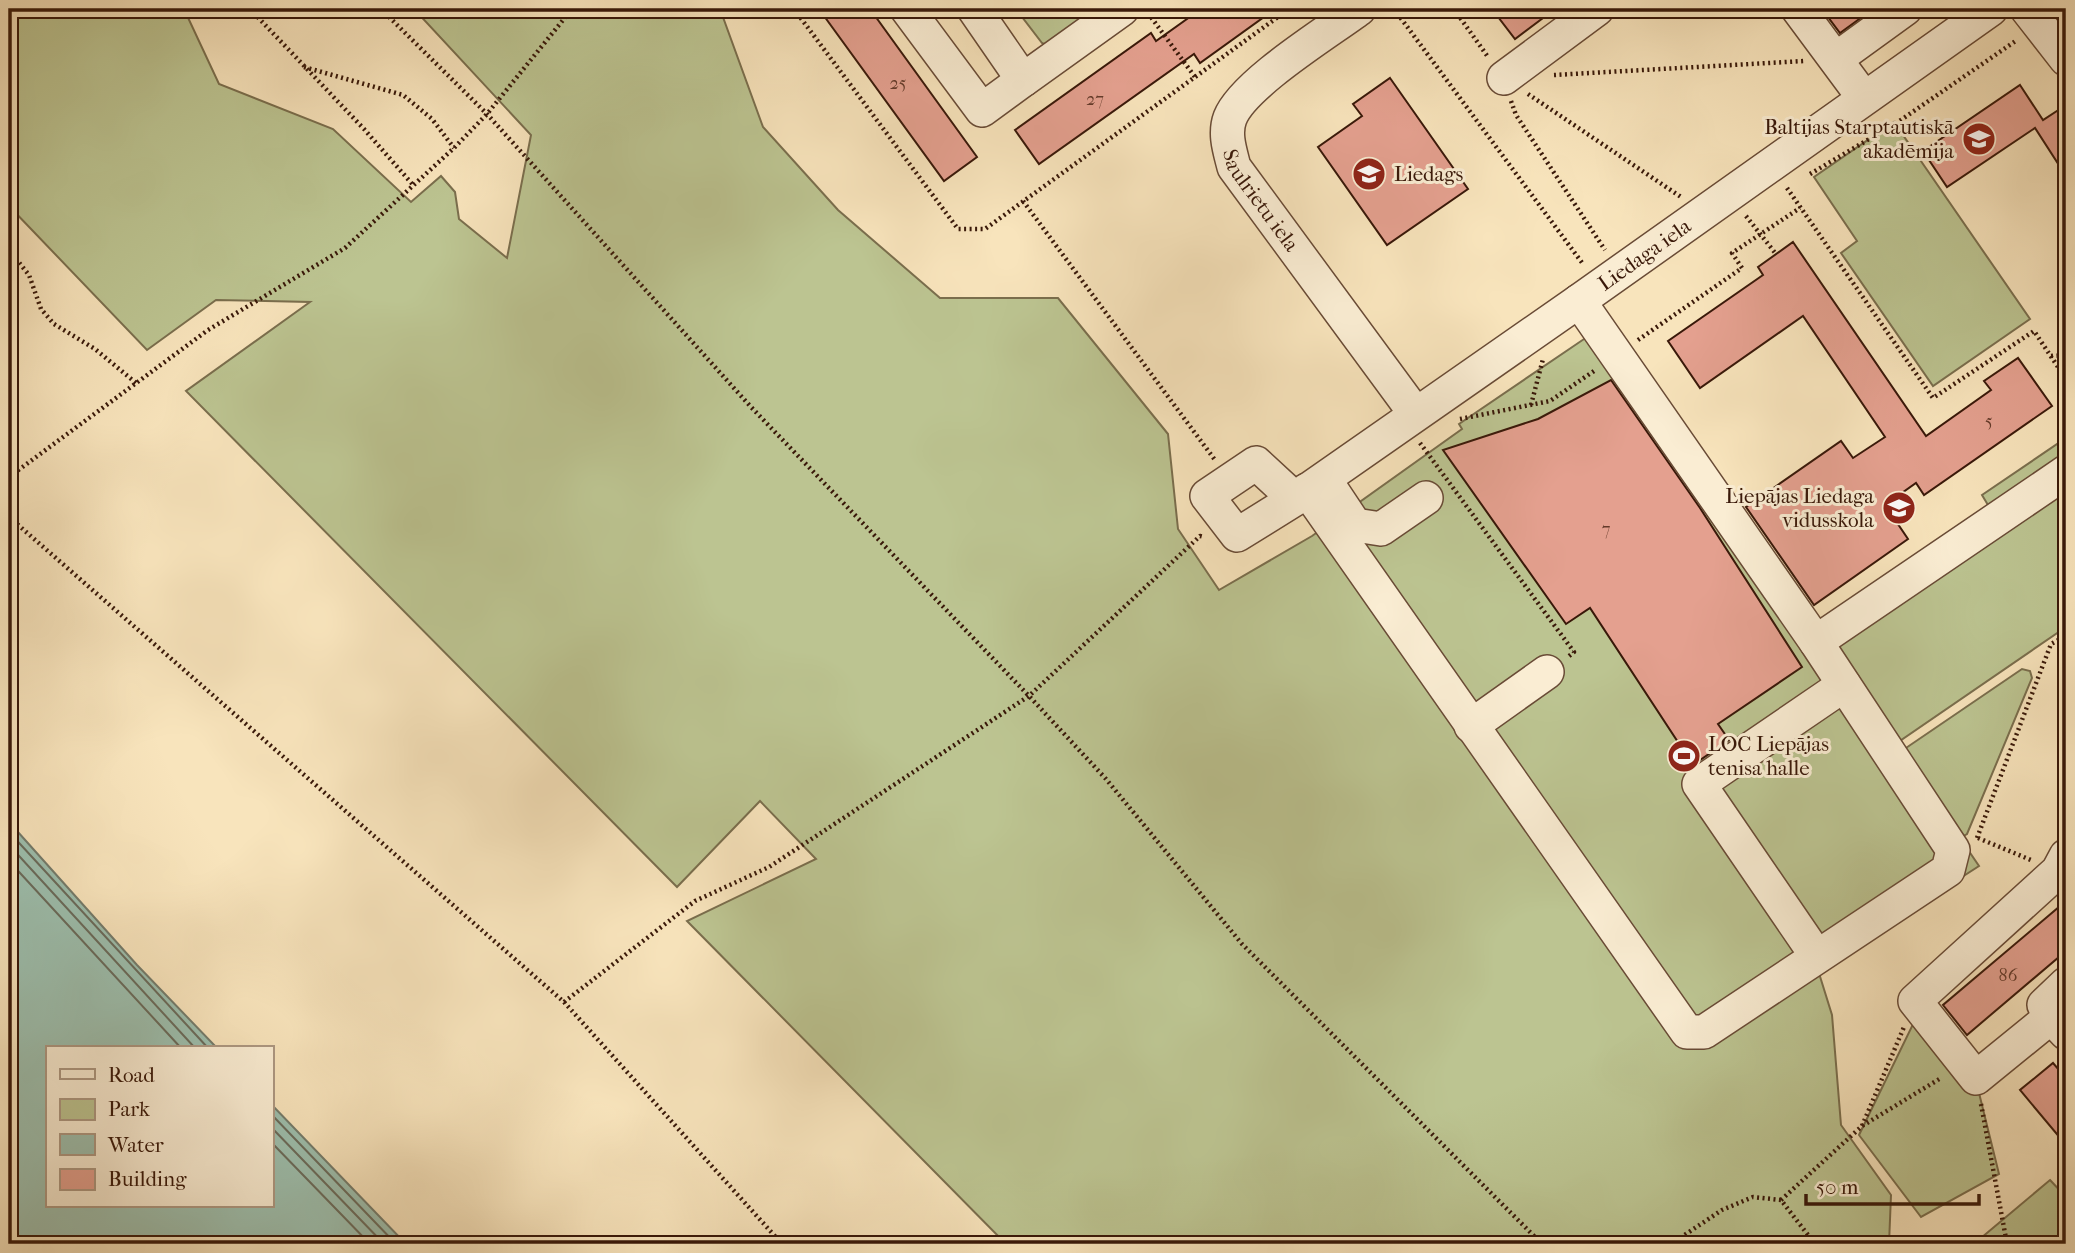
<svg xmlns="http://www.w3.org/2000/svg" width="2075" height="1253" font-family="'IM FELL French Canon',serif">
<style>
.green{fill:#bcc491;stroke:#7a6e4d;stroke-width:2}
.water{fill:#9dbfae;stroke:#757c6c;stroke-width:2}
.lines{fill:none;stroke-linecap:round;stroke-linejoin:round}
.shore{stroke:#6b6c5c;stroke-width:2}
.building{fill:#e4a08f;stroke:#391809;stroke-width:2}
.minor-casing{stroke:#694b36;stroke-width:36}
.path{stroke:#391809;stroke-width:4.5;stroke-dasharray:2 3.5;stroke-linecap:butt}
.minor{stroke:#faedd3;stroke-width:33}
.labels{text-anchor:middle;stroke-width:6;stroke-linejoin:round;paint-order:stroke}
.number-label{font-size:18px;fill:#643a2a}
.poi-label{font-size:21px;fill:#391809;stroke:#faedd3;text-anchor:end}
.street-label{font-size:21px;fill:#391809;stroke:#faedd3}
</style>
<rect width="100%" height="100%" fill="#f8e4bc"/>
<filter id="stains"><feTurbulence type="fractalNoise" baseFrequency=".00286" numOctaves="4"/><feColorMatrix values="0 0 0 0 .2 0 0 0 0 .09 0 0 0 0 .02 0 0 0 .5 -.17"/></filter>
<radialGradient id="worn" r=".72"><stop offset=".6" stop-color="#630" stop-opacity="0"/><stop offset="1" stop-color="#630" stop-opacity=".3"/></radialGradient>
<!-- green -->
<g class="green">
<polygon points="9,9 184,9 219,84 333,129 411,202 441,176 455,192 459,219 507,258 531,135 414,9 720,9 763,127 838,210 940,298 1058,298 1168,434 1178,529 1219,590 1312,536 1462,429 1459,424 1587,337 1828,647 2066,484 2066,627 1897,743 1903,750 2022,669 2030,671 2032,678 1967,834 1960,838 1979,866 1818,970 1832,1015 1841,1125 1891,1195 1889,1244 1006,1244 687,921 816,859 760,801 677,887 186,391 310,302 216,300 147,350 9,206"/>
<polygon points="1016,9 1101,9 1048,46 1042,43"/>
<polygon points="1894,122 2030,319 1933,386 1841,253 1857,241 1814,177"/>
<polygon points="2066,438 2066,459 1991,510 1982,495"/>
<polygon points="1916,1018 1979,1093 1999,1174 1921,1217 1859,1135"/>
<polygon points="2050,1180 2066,1197 2066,1244 1988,1244 1981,1238"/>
</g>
<!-- water -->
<polygon class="water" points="9,822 137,965 217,1048 47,1048 47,1206 271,1206 271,1104 406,1244 9,1244"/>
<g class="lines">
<!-- shore -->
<g class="shore">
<polyline points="9,832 208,1048"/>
<polyline points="9,845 195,1048"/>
<polyline points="9,861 181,1048"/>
<polyline points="271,1114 396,1244"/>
<polyline points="271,1127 384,1244"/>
<polyline points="271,1142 370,1244"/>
</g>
</g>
<!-- building -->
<g class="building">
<polygon points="819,9 870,9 977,157 944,181"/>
<polygon points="1201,9 1275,9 1200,63 1194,54 1039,164 1015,130 1151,33 1156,41"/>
<polygon points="1492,9 1555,9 1515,39"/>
<polygon points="1822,9 1873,9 1840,33"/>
<polygon points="1390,78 1468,189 1387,245 1318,147 1362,116 1353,104"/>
<polygon points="2020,85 2043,120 2066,105 2066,176 2035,128 1947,187 1923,151"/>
<polygon points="1793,242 1926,436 1991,390 1984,381 2018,358 2052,406 1924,495 1916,483 1885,505 1908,539 1814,605 1746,507 1841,441 1853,458 1885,437 1803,316 1700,388 1668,341 1763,275 1758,267"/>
<polygon points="1611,380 1700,508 1802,667 1718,724 1729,740 1693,765 1590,608 1566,624 1443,450 1538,419"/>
<polygon points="2066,901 2066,951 1967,1035 1943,1005"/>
<polygon points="2053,1063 2066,1078 2066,1145 2020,1090"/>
</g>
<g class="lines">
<defs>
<g id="minor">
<polyline points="907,9 982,110 1023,80"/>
<polyline points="974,9 1023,80 1122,9"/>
<path id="s1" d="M1359 9C1328 32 1243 84 1230 118 1224 134 1230 151 1234 167L1415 413"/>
<polyline points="1798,9 1864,98"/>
<polyline points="2027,9 2066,59"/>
<polyline points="1836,59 1905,9"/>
<polyline points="1504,78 1597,9"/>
<polyline points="1307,490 1687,1032 1704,1032 1948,870 1953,850 1816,642 1579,301"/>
<polyline points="1333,492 1355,525 1381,529 1426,498"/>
<path id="s2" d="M1295 499 1256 463 1207 496 1237 535 1295 499 1579 301 1991 9"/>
<polyline points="1816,642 2066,472"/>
<polyline points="1471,726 1547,672"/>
<polyline points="2066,856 2058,871 1915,1001 1976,1078 2051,1017 2066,1033"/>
<polyline points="1816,955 1699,784 1844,685"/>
<polyline points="2051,1017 2044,1005 2066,984"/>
</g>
</defs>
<!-- minor casing -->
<use href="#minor" class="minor-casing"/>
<!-- path -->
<g class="path">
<polyline points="250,9 364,129 414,186"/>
<polyline points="381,9 487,114 751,407 1029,696 1106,779 1242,944 1542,1244"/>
<polyline points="794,9 958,229 985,229 1289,9"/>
<polyline points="1394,9 1583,264"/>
<polyline points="1454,9 1488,57"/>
<polyline points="1148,13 1195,77"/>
<polyline points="304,67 403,95 432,119 454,148"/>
<polyline points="1554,75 1804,61"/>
<polyline points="1528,94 1681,197"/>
<polyline points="1511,101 1516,115 1605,250"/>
<polyline points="1810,174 1898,122 2017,40"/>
<polyline points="1787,188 1933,398 2034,331 2066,379"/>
<polyline points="1023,201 1215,460"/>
<polyline points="1746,216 1776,254"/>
<polyline points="9,250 29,275 41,309 54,324 95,349 136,383"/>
<polyline points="1638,340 1742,268 1732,253 1800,208"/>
<polyline points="2051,356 2066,355"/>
<polyline points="1531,405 1543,359"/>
<polyline points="1460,419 1550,401 1594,371"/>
<polyline points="1420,443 1574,652 1568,657"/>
<polyline points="9,477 208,330 345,248 454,148 487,114 572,9"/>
<polyline points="9,517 564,1002 782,1244"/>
<polyline points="1977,838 2051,644 2066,636"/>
<polyline points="1978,838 2031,860"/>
<polyline points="564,1002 695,901 769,867 1029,696 1200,536 1204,537"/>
<polyline points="1981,1104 2007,1244"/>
<polyline points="1862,1126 1904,1027"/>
<polyline points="1781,1200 1862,1126 1941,1078"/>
<polyline points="1671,1244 1722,1210 1753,1197 1781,1200 1815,1244"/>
</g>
<!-- minor -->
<use href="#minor" class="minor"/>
</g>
<!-- icons -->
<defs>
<symbol id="university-disc" viewBox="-11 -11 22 22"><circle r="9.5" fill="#8f2418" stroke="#faedd3"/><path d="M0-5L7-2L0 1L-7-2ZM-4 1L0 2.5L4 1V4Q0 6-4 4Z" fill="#fff"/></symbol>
<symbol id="school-disc" viewBox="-11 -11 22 22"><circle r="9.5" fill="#8f2418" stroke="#faedd3"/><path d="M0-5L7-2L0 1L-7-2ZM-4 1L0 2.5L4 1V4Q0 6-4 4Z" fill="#fff"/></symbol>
<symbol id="stadium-disc" viewBox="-11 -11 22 22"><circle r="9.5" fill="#8f2418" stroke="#faedd3"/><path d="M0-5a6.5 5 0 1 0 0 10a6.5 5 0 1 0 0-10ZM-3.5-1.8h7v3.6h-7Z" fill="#fff"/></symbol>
</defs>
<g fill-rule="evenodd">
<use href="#university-disc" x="1960" y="120" width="38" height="38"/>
<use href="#school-disc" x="1350" y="155" width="38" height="38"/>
<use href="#school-disc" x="1880" y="489" width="38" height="38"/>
<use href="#stadium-disc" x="1665" y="737" width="38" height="38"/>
</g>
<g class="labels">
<!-- number labels -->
<g class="number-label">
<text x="898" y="89">25</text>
<text x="1095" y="105">27</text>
<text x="1989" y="427">5</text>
<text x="1606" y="535">7</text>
<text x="2008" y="981">86</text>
</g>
<!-- poi labels -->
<g class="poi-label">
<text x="1954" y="134">Baltijas Starptautiskā<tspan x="1954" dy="24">akadēmija</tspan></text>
<text x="1394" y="181" text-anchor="start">Liedags</text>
<text x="1874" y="503">Liepājas Liedaga<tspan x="1874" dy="24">vidusskola</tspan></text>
<text x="1708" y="751" text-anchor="start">LOC Liepājas<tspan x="1708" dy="24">tenisa halle</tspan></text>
</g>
<!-- street labels -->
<g class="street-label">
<text dy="7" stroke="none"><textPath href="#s1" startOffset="262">Saulrietu iela</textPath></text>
<text dy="7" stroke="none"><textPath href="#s2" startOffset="656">Liedaga iela</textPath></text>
</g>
</g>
<!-- margin -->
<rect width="2075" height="1253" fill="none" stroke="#f8e4bc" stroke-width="35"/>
<rect x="10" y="10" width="2054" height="1232" fill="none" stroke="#391809" stroke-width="3.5"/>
<rect x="18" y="18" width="2040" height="1218" fill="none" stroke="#391809" stroke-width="2"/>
<!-- legend -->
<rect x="46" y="1046" width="228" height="161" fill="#faedd3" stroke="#ad9882" stroke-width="2"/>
<rect x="60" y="1069" width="35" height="10" fill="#faedd3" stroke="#ad9882" stroke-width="2"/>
<text x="108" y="1082" font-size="21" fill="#391809">Road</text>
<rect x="60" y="1099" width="35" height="21" fill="#bcc491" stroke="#ad9882" stroke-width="2"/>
<text x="108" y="1116" font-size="21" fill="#391809">Park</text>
<rect x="60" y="1134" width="35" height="21" fill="#9dbfae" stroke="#ad9882" stroke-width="2"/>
<text x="108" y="1152" font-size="21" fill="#391809">Water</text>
<rect x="60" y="1169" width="35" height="21" fill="#e4a08f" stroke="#ad9882" stroke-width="2"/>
<text x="108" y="1186" font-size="21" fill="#391809">Building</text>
<!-- scale -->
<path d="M1806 1194v10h173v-10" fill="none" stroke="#391809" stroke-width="3.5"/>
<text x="1816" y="1194" font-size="21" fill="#391809" stroke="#faedd3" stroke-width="5" paint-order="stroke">50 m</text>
<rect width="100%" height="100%" filter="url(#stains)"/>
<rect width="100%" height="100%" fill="url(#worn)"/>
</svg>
